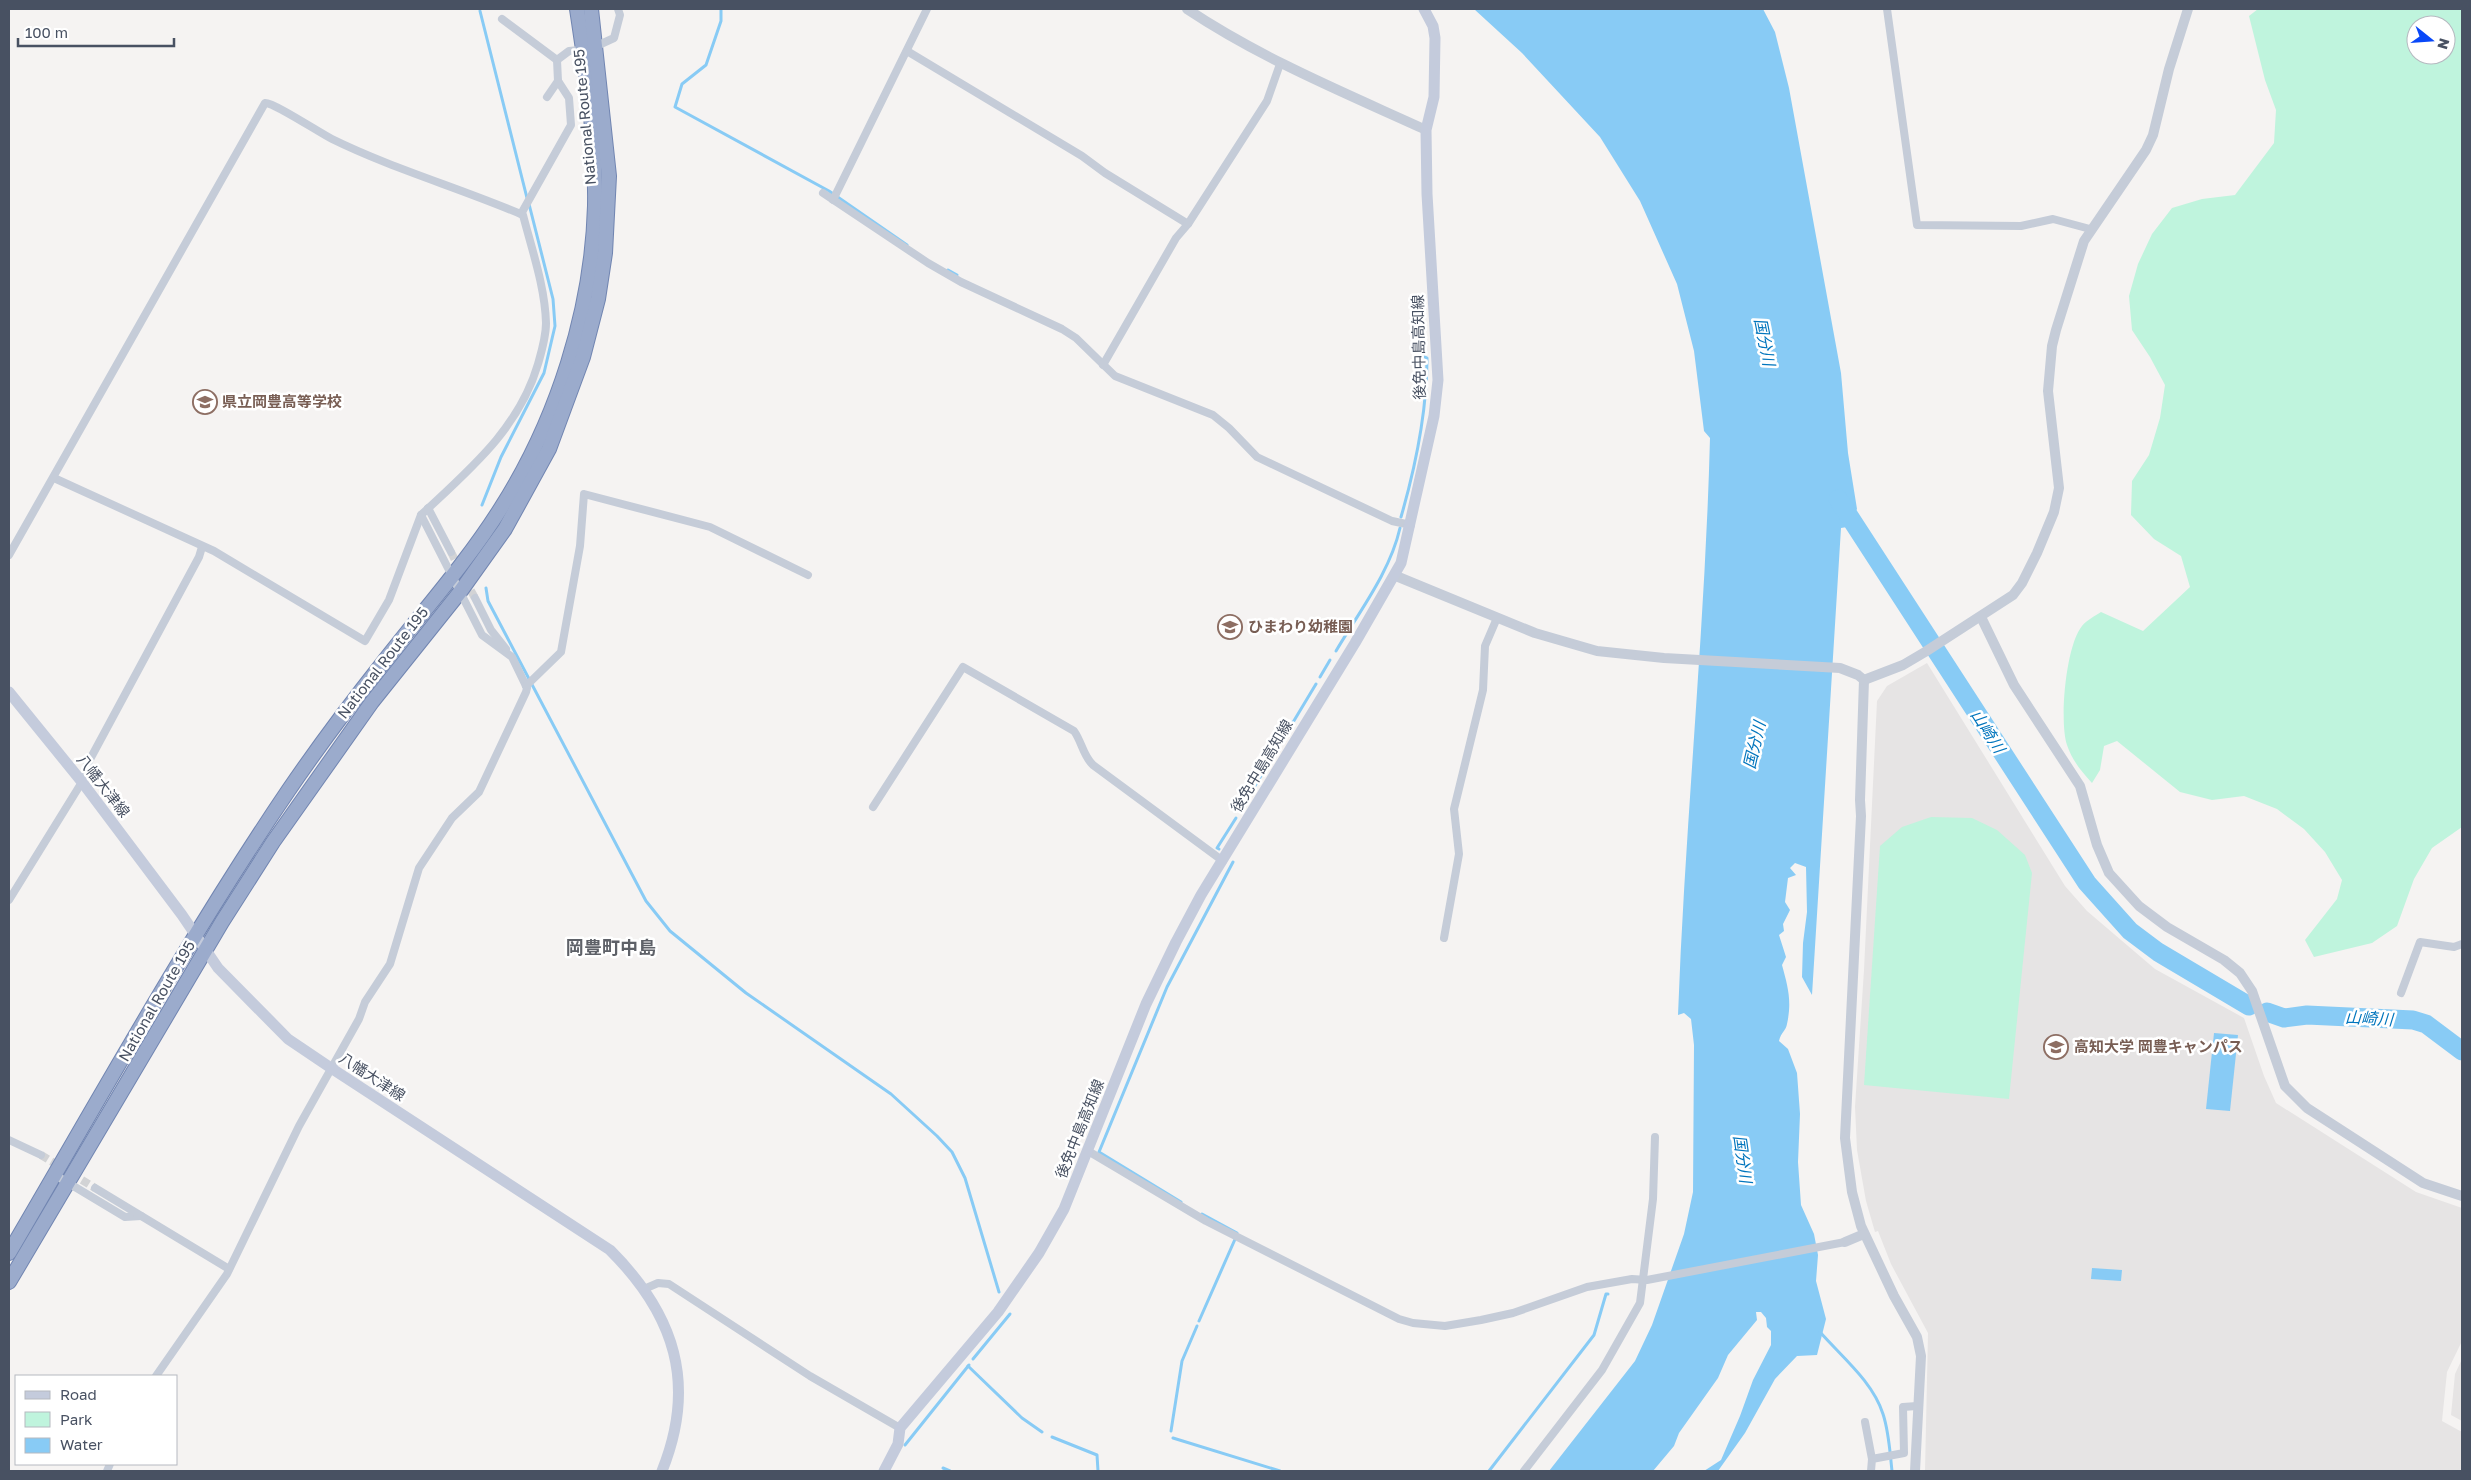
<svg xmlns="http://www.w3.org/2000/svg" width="2471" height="1480" font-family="'Golos Text','Noto Sans JP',sans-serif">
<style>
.education{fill:#e6e4e4}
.green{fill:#bff4dd;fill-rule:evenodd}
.water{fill:#88cbf5}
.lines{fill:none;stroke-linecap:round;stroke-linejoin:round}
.stream{stroke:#88cbf5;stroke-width:3}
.river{stroke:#88cbf5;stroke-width:19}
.minor-tunnel{stroke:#d2d3d5;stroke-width:8;stroke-dasharray:8 4;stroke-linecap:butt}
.trunk-casing{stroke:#7185b1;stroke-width:16}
.minor{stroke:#c5ccd8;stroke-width:8}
.tertiary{stroke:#c5ccd8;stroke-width:10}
.secondary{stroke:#c4cbdc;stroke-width:11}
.trunk{stroke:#9babcc;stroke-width:14}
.labels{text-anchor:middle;stroke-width:5;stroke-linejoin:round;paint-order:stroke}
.street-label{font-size:15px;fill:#485162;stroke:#fff}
.education-label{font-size:15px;font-weight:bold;fill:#785e54;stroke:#fff;text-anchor:start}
.water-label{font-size:16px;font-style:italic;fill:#0075bd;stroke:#fff}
.quarter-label{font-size:18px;font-weight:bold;fill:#5e6168;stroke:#fff}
</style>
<rect width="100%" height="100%" fill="#f5f3f2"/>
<!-- education -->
<g class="education">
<polygon points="1927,663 2065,886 2087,911 2155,969 2244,1018 2264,1076 2276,1103 2416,1192 2462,1208 2462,1341 2447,1372 2442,1421 2462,1432 2462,1471 1925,1471 1928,1333 1891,1264 1878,1231 1875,1232 1866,1201 1857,1150 1855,1107 1864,970 1877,701 1887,686"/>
<polygon points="2462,1359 2462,1421 2451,1415 2455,1374"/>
</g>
<!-- green -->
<g class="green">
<path d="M2258 9H2462V827L2432 848 2414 879 2397 926 2372 943 2314 957 2305 940 2337 899 2342 880 2325 852 2304 829 2277 809 2244 796 2212 800 2180 792 2117 741 2104 746 2100 770 2092 783C2081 771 2072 760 2067 745 2059 721 2066 645 2082 626 2087 620 2095 616 2101 612L2143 631 2190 587 2181 556 2154 539 2131 515 2132 481 2149 455 2160 418 2165 385 2150 357 2132 330 2129 296 2138 264 2152 234 2172 208 2202 199 2235 195 2274 143 2276 110 2265 80 2249 16ZM2416 25H2446V55H2416Z"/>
<polygon points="1931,817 1972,818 1997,830 2025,855 2032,873 2009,1099 1864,1085 1880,846 1902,827"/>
</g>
<!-- water -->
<g class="water">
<path d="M1474 9H1763L1775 32 1789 88 1841 373 1848 453 1857 509 1847 527 1841 528 1812 995 1802 977 1803 943 1807 912 1806 867 1795 863 1790 868 1796 875 1788 878 1785 902 1790 910 1783 924 1784 931 1779 935 1786 957 1782 965C1788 987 1792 1001 1787 1024 1786 1031 1781 1032 1779 1041L1788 1049 1797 1073 1800 1114 1798 1162 1801 1205 1814 1234 1818 1255 1816 1281 1826 1319 1817 1355 1797 1356 1775 1379 1745 1433 1718 1471H1704L1721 1460 1740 1416 1753 1380 1771 1345V1331L1767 1327 1766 1318 1761 1312H1756L1757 1320 1728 1355 1718 1378 1679 1433 1674 1446 1653 1471H1549L1635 1361 1652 1325 1684 1234 1693 1192 1694 1045 1691 1019 1684 1013 1678 1015C1685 822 1705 631 1710 438L1704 431 1694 351 1677 284 1640 201 1600 137 1522 53Z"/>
<polygon points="2214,1033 2238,1035 2230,1111 2206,1109"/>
<polygon points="2092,1268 2122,1270 2121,1281 2091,1279"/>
</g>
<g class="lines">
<!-- stream -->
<g class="stream">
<polyline points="721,9 721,21 706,65 682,84 675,107 829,191 907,245"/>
<polyline points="480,11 527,198"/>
<polyline points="948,270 957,275"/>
<polyline points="482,505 501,457 544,373 555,326 553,299 529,204"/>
<path d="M1401 517C1416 465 1427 412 1427 358L1419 354"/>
<polyline points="486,588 488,601 646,901 670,931 746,993 891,1094 937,1136 952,1152 965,1178 999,1292"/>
<path d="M1336 651C1359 612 1390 572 1400 528"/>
<polyline points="1320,677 1330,660"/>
<polyline points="1241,809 1316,684"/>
<polyline points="1219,849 1217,848 1236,818"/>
<polyline points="1181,1202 1099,1152 1167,987 1233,862"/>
<polyline points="1202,1214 1237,1233"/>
<polyline points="1199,1321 1236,1237"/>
<path d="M1820 1332C1842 1357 1873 1382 1883 1414 1889 1432 1890 1453 1892 1471"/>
<polyline points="973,1359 1010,1314"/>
<polyline points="968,1366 1022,1418 1042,1432"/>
<polyline points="1171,1431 1182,1361 1197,1326"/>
<polyline points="1052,1437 1097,1455 1098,1471"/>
<polyline points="1173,1438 1280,1471"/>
<polyline points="905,1445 969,1365"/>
<polyline points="943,1468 950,1471"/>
<polyline points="1489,1471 1594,1335 1606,1294 1608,1294"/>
</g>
<!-- river -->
<g class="river">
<polyline points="1838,499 2087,883 2130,931 2158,952 2249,1006"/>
<polyline points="2267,1012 2284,1018 2307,1015 2413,1020 2426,1024 2462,1051"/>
</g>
<!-- minor-tunnel -->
<g class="minor-tunnel">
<polyline points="451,552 460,570"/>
<polyline points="465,580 475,598"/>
<polyline points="41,1155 95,1188"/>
</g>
<defs>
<g id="trunk">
<path d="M9 1253C100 1098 187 940 288 791 318 747 351 703 385 660 424 610 467 562 501 508 557 420 592 311 595 206 596 140 587 74 577 9"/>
<polyline points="9,1282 222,922 273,842 372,702 460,592 505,529 549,449 583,357 598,299 605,253 609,176 591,9"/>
</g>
</defs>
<!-- trunk casing -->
<use href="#trunk" class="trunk-casing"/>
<!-- minor -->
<g class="minor">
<polyline points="1887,9 1917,225 2021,226 2053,219 2090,229"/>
<polyline points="502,19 557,60"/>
<polyline points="907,51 1082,156 1105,173 1188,224"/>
<polyline points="547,97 558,81"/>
<polyline points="823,193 928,263 961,282 1062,329 1076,338 1115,376 1213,415 1229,428 1257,457 1392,521 1411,525"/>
<polyline points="833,200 927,9"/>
<polyline points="521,214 571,125 569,98 558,81 557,60 569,51 590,49 614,38 620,15 618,9"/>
<polyline points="1103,365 1176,238 1188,224 1267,101 1280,64"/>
<polyline points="54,478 214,551 365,641 389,600 421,515"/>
<polyline points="428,508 451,552"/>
<path d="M9 555 265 103C273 102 320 133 332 139 393 169 460 188 523 215 532 250 545 287 546 323 546 337 542 350 538 364 519 429 469 470 421 515L482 635 512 657 527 688 526 692 479 792 452 818 419 868 390 964 365 1002 359 1019 299 1126 227 1274 156 1376"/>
<polyline points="475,598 491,630 506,649"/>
<polyline points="526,686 561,652 580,546 584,494 710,527 808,575"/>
<path d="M873 807 963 667 1074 731C1082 742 1083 756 1093 765L1223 861"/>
<polyline points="9,900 82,782 87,765 199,557 202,547"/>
<polyline points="1444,938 1459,854 1454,809 1483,690 1485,646 1497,618"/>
<polyline points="2401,993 2420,942 2454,947 2462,944"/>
<polyline points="9,1140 41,1155"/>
<polyline points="1088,1151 1206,1221 1399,1319 1413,1323 1445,1326 1481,1320 1513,1313 1587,1287 1632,1279 1647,1280 1845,1242"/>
<polyline points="55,1175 125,1217 141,1216"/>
<polyline points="95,1188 229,1269"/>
<polyline points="644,1289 658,1283 669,1284 810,1376 900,1428"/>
<polyline points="1865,1422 1872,1459"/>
<polyline points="107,1471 110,1464"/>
<polyline points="1524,1471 1602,1370 1640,1303 1653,1199 1655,1137"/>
<polyline points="1871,1471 1872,1459 1904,1453 1903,1407 1917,1406"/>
</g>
<!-- tertiary -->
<g class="tertiary">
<path d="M1187 9C1262 59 1345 93 1426 130"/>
<polyline points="1396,576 1535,633 1597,651 1664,658 1840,668 1858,675 1864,680 1860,800 1861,816 1845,1138 1852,1192 1861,1226 1894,1296 1917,1337 1921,1356 1915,1471"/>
<polyline points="1981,617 2014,685 2080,786 2097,845 2109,873 2139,906 2167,927 2224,960 2240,973 2252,991 2285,1086 2307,1108 2423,1183 2462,1196"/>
<polyline points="1864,680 1903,665 1925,652 2013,595 2022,583 2037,553 2054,512 2059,488 2048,391 2052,346 2056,330 2084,241 2146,150 2153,135 2169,69 2188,9"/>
<polyline points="1845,1242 1864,1234"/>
</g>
<!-- secondary -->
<g class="secondary">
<path d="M9 692 82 782 182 915 218 968 288 1039 331 1068 610 1250C675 1315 697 1384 662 1471"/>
<polyline points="884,1471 898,1444 900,1428 998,1312 1039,1253 1064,1209 1146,1004 1176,942 1201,895 1355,643 1401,563 1434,416 1438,380 1427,194 1426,130 1434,97 1435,38 1433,26 1424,9"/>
</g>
<!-- trunk -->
<use href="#trunk" class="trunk"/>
</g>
<!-- icons -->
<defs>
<symbol id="school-ring" viewBox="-11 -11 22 22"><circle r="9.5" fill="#fff" stroke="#8d6e63" stroke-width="1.5"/><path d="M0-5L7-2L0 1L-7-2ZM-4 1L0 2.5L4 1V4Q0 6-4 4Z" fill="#8d6e63"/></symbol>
<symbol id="university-ring" viewBox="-11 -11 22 22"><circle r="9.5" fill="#fff" stroke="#8d6e63" stroke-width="1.5"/><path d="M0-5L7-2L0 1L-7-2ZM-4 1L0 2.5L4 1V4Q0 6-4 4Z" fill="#8d6e63"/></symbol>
</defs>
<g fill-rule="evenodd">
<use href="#school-ring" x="191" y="388" width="28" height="28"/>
<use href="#school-ring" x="1216" y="613" width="28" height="28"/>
<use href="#university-ring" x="2042" y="1033" width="28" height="28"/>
</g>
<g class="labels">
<!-- street labels -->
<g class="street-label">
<text transform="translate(585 117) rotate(-95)" y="5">National Route 195</text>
<text transform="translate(1419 347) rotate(-91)" y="5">後免中島高知線</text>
<text transform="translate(383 663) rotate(-52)" y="5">National Route 195</text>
<text transform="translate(1262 766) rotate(-59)" y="5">後免中島高知線</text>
<text transform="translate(103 786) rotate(52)" y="5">八幡大津線</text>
<text transform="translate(157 1001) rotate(-60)" y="5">National Route 195</text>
<text transform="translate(372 1077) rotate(33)" y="5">八幡大津線</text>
<text transform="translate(1080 1129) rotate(-68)" y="5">後免中島高知線</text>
</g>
<!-- education labels -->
<g class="education-label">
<text x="222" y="407">県立岡豊高等学校</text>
<text x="1248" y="632">ひまわり幼稚園</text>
<text x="2074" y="1052">高知大学 岡豊キャンパス</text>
</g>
<!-- water labels -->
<g class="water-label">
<text transform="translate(1765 342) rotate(79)" y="6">国分川</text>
<text transform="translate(1988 731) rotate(57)" y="6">山崎川</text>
<text transform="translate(1754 745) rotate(-77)" y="6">国分川</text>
<text transform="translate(2369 1018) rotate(3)" y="6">山崎川</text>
<text transform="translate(1743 1159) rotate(82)" y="6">国分川</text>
</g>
<!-- quarter labels -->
<g class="quarter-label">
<text x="611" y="954">岡豊町中島</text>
</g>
</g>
<!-- border -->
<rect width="2471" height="1480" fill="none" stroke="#485162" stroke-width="20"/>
<!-- legend -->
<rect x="15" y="1375" width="162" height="90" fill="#ffffff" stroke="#b6b9c0"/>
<rect x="25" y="1391" width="25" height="8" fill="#c4cbdc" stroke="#b6b9c0"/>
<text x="60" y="1400" font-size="15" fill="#485162">Road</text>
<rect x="25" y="1412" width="25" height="15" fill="#bff4dd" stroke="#b6b9c0"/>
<text x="60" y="1425" font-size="15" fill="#485162">Park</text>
<rect x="25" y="1438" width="25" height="15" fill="#88cbf5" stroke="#b6b9c0"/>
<text x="60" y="1450" font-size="15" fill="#485162">Water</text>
<!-- north arrow -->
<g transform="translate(2431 40) rotate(107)"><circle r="24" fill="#ffffff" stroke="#b6b9c0"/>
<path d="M0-4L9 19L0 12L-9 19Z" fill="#0948f8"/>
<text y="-8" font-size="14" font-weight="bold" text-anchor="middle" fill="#485162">N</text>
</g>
<!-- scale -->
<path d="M18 38v8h156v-8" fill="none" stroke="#485162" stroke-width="2.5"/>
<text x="25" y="38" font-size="15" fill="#485162" stroke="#ffffff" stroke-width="4" paint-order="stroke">100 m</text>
</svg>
